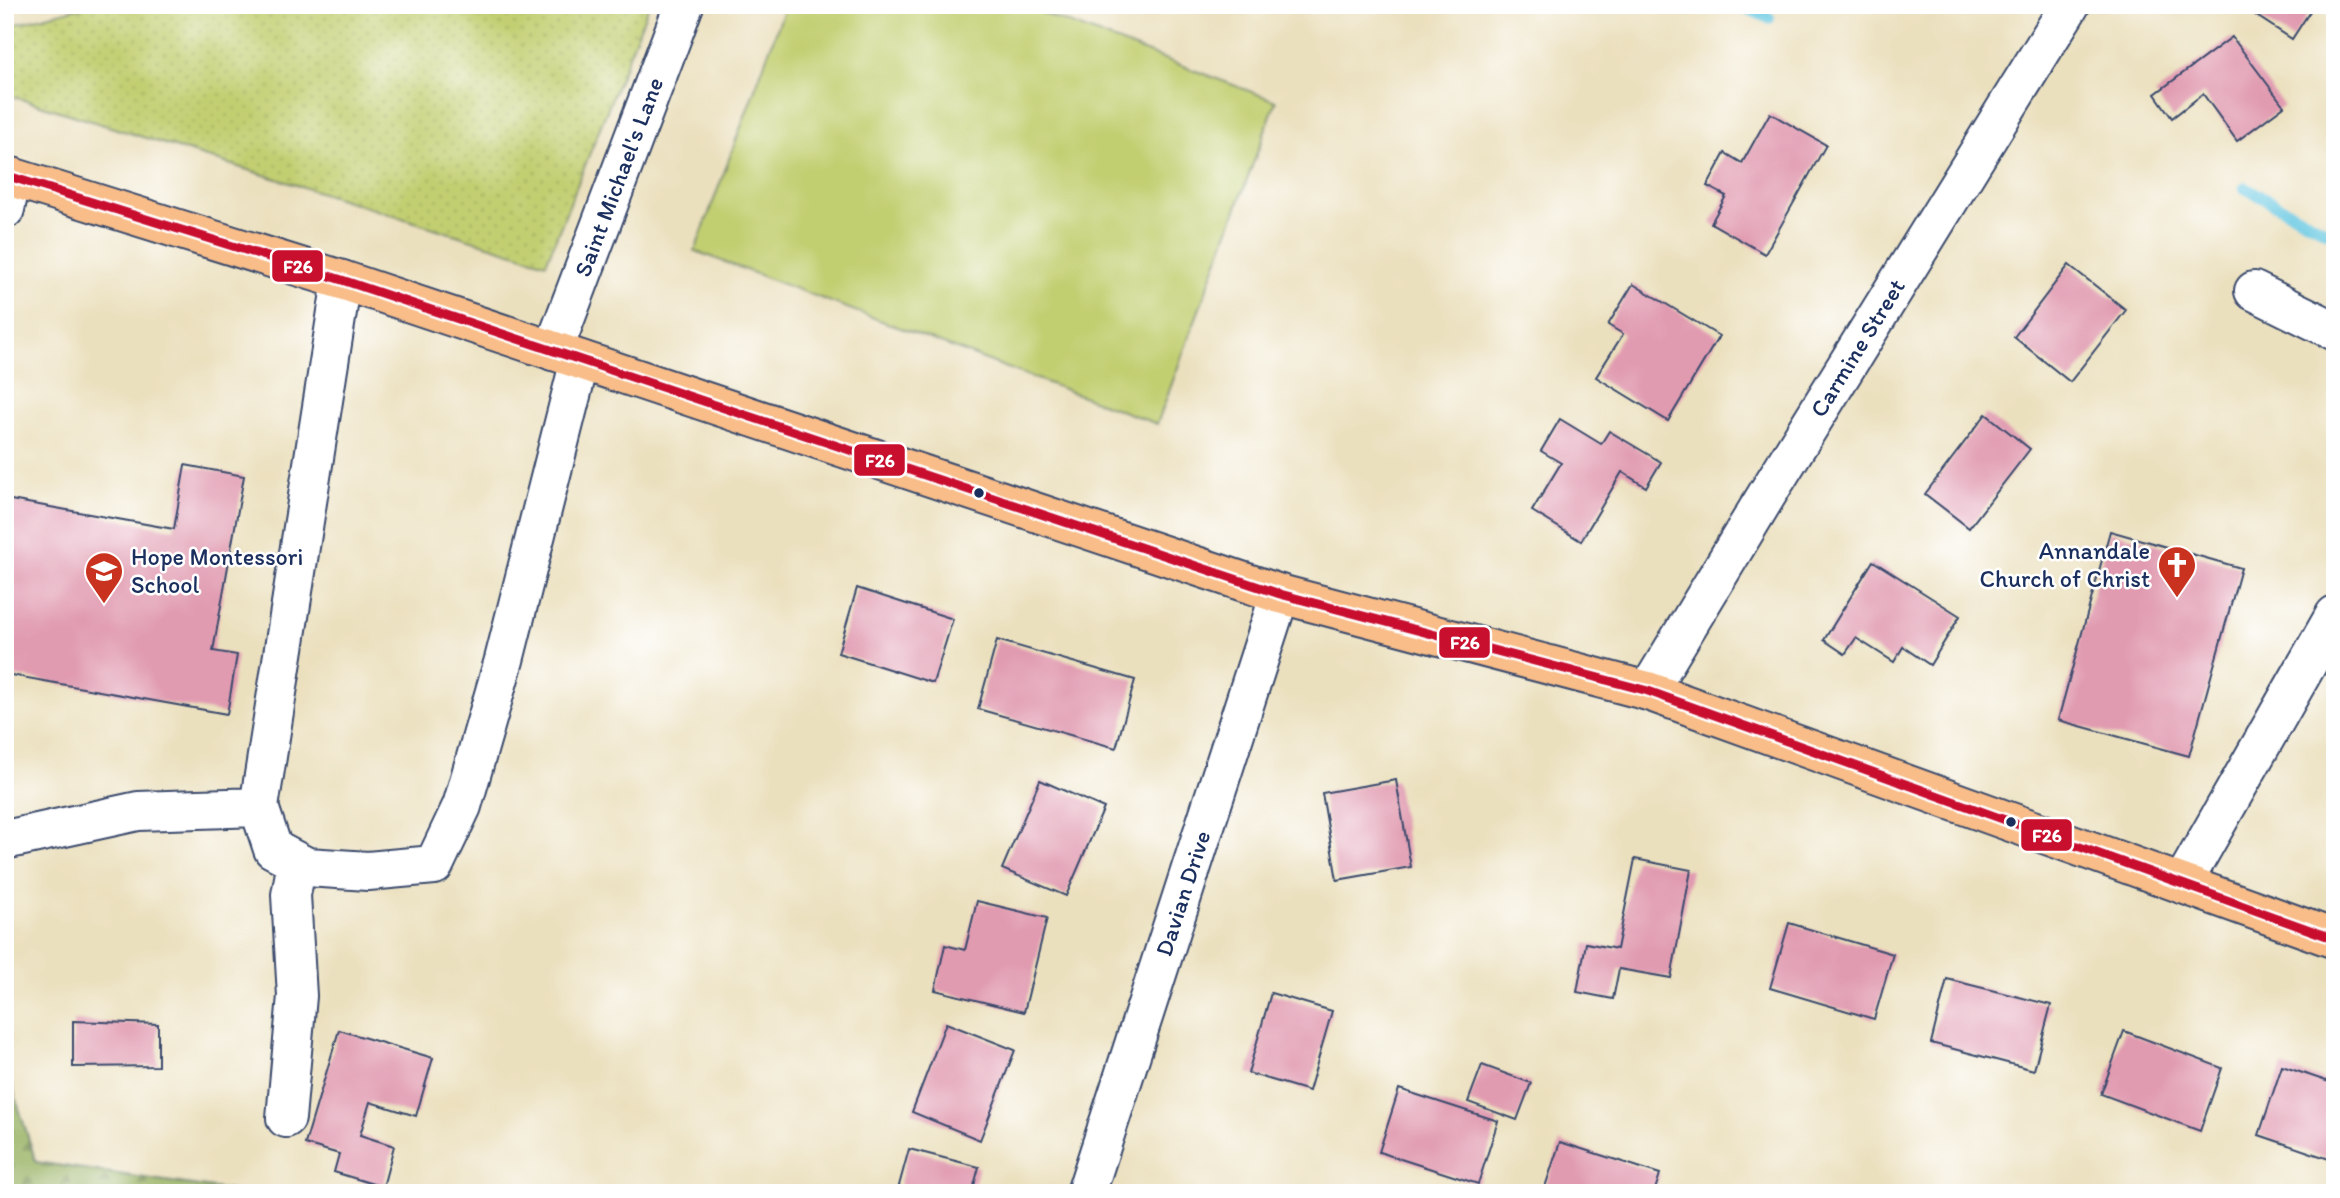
<svg xmlns="http://www.w3.org/2000/svg" width="2340" height="1198" font-family="Itim,sans-serif">
<style>
.grass{fill:url(#grass-dots);stroke:#6e7f68;stroke-width:2}
.forest{fill:url(#forest-firs);stroke:#5a7060;stroke-width:2}
.pitch{fill:#c2cf71;stroke:#6e7f68;stroke-width:2}
.lines{fill:none;stroke-linecap:round;stroke-linejoin:round}
.stream{stroke:#62c6e0;stroke-width:12}
.building{fill:#e19bb1}
.minor-casing{stroke:#3a4a6c;stroke-width:42}
.major-casing{stroke:#3a4a6c;stroke-width:42}
.minor{stroke:#fff;stroke-width:38}
.major{stroke:#f8bd88;stroke-width:38}
.bus-1-casing{stroke:#fff;stroke-width:14}
.bus-1{stroke:#c8102e;stroke-width:9}
.bus-dot{fill:#1b2f5e;stroke:#fff;stroke-width:2.5}
.labels{text-anchor:middle;stroke-width:5;stroke-linejoin:round;paint-order:stroke}
.street-label{font-size:24px;fill:#1b2f5e;stroke:#fff}
.poi-label{font-size:24px;fill:#1b2f5e;stroke:#fff;text-anchor:end}
.line-badge{stroke:#fff;stroke-width:2.5}
.badge-label{font-size:19px;text-anchor:middle;font-weight:bold;fill:#fff}
</style>
<defs>
<pattern id="grass-dots" width="8" height="8" patternUnits="userSpaceOnUse" patternTransform="scale(1.75)"><rect width="8" height="8" fill="#c2cf71"/><path d="M2 2h.1M6 6h.1" fill="none" stroke="#a6b264" stroke-width="1.8" stroke-linecap="round"/></pattern>
<pattern id="forest-firs" width="22" height="20" patternUnits="userSpaceOnUse" patternTransform="scale(1.75)"><rect width="22" height="20" fill="#99b263"/><path d="M5 1l3.5 6h-7zM16 11l3.5 6h-7z" fill="#7c9155"/></pattern>
</defs>
<rect width="100%" height="100%" fill="#fff"/>
<filter id="ink" filterUnits="userSpaceOnUse"><feTurbulence type="fractalNoise" baseFrequency=".0143" numOctaves="2"/><feDisplacementMap in="SourceGraphic" scale="14" xChannelSelector="R" yChannelSelector="G"/><feConvolveMatrix kernelMatrix="1 2 1 2 8 2 1 2 1" color-interpolation-filters="sRGB"/></filter>
<filter id="wash" filterUnits="userSpaceOnUse"><feTurbulence type="fractalNoise" baseFrequency=".00686" numOctaves="4" result="noise"/><feDisplacementMap in="SourceGraphic" scale="28" xChannelSelector="R" yChannelSelector="G"/><feGaussianBlur stdDeviation="1.57" result="paint"/><feColorMatrix in="noise" values="0 0 0 0 0 0 0 0 0 0 0 0 0 0 0 0 0 1.4 0 .05"/><feComposite in="paint" operator="in"/></filter>
<g filter="url(#wash)">
<rect width="100%" height="100%" fill="#ebe0be"/>
<!-- grass -->
<polygon class="grass" points="89,5 649,5 546,263 5,94 5,27"/>
<!-- forest -->
<polygon class="forest" points="5,1064 36,1162 247,1193 5,1193"/>
<!-- pitch -->
<polygon class="pitch" points="786,5 1021,5 1276,101 1157,424 695,251"/>
<g class="lines">
<!-- stream -->
<g class="stream">
<polyline points="1740,5 1769,18"/>
<polyline points="2245,188 2335,236"/>
</g>
</g>
<g id="blocks">
<!-- building -->
<g class="building">
<polygon points="2240,5 2314,5 2292,39"/>
<polygon points="2232,37 2284,106 2237,141 2203,94 2172,118 2155,94"/>
<polygon points="1770,113 1826,145 1765,254 1711,223 1726,196 1707,186 1725,153 1742,163"/>
<polygon points="2069,265 2126,310 2070,382 2014,337"/>
<polygon points="1633,284 1719,336 1668,421 1596,377 1623,334 1608,325"/>
<polygon points="1986,414 2030,449 1969,528 1925,494"/>
<polygon points="1560,419 1601,444 1609,431 1661,462 1646,487 1622,472 1581,541 1532,511 1561,463 1541,451"/>
<polygon points="185,465 244,476 213,651 237,655 227,714 5,674 5,499 174,529"/>
<polygon points="2110,531 2241,568 2189,756 2058,720"/>
<polygon points="1873,561 1960,616 1930,665 1903,647 1894,662 1856,638 1845,654 1824,640"/>
<polygon points="857,588 953,619 933,683 838,653"/>
<polygon points="997,640 1135,680 1116,748 978,709"/>
<polygon points="1040,780 1104,808 1066,896 1002,869"/>
<polygon points="1396,780 1411,867 1337,880 1322,793"/>
<polygon points="1635,859 1691,870 1671,978 1619,969 1613,999 1577,992 1586,943 1617,949"/>
<polygon points="977,901 1047,918 1024,1012 935,990 945,945 965,950"/>
<polygon points="1789,923 1893,954 1874,1019 1770,988"/>
<polygon points="1947,979 2051,1005 2034,1070 1931,1043"/>
<polygon points="1271,993 1332,1011 1309,1091 1248,1073"/>
<polygon points="73,1021 158,1024 158,1066 73,1067"/>
<polygon points="946,1023 1015,1050 980,1140 912,1112"/>
<polygon points="339,1030 433,1058 416,1116 370,1102 360,1135 394,1146 383,1187 334,1172 339,1154 305,1144"/>
<polygon points="2124,1031 2222,1068 2200,1131 2101,1094"/>
<polygon points="1482,1065 1531,1083 1517,1120 1468,1102"/>
<polygon points="2282,1066 2335,1084 2335,1161 2259,1135"/>
<polygon points="1399,1089 1498,1121 1478,1184 1379,1152"/>
<polygon points="1560,1142 1660,1174 1654,1193 1543,1193"/>
<polygon points="909,1149 979,1167 972,1193 897,1193"/>
</g>
</g>
</g>
<g filter="url(#ink)">
<use href="#blocks" fill-opacity="0" stroke="#3a4a6c" stroke-width="2"/>
<g class="lines">
<defs>
<g id="minor">
<polyline points="5,209 12,177"/>
<polyline points="2254,291 2335,331"/>
<path id="s1" d="M553 351 684 5"/>
<path id="s2" d="M1648 691 1769 491 2070 5"/>
<polyline points="259,807 273,849 307,867 368,871 434,865 462,806 504,660 580,360"/>
<polyline points="5,840 138,811 259,807 342,280"/>
<polyline points="2182,884 2335,615"/>
<polyline points="286,1118 297,996 291,895 295,873 307,867"/>
<path id="s3" d="M1086 1193 1280 594"/>
</g>
<polyline id="major" points="5,175 342,280 1280,594 1648,691 2335,939"/>
</defs>
<!-- minor casing -->
<use href="#minor" class="minor-casing"/>
<!-- major casing -->
<use href="#major" class="major-casing"/>
<!-- minor -->
<use href="#minor" class="minor"/>
<!-- major -->
<use href="#major" class="major"/>
<defs>
<polyline id="bus-1" points="5,175 342,280 1280,594 1648,691 2335,939"/>
</defs>
<!-- bus-1 casing -->
<use href="#bus-1" class="bus-1-casing"/>
<!-- bus-1 -->
<use href="#bus-1" class="bus-1"/>
</g>
</g>
<!-- icons -->
<defs>
<symbol id="church-pin" viewBox="-11 -11 22 30"><path d="M0 17L-7.5 6A9.5 9.5 0 1 1 7.5 6Z" fill="#c8321e" stroke="#fff"/><path d="M-1.2-6h2.4v3.5h3.3v2.4h-3.3V6h-2.4V-.1h-3.3v-2.4h3.3Z" fill="#fff"/></symbol>
<symbol id="school-pin" viewBox="-11 -11 22 30"><path d="M0 17L-7.5 6A9.5 9.5 0 1 1 7.5 6Z" fill="#c8321e" stroke="#fff"/><path d="M0-5L7-2L0 1L-7-2ZM-4 1L0 2.5L4 1V4Q0 6-4 4Z" fill="#fff"/></symbol>
</defs>
<g fill-rule="evenodd">
<use href="#church-pin" x="2155" y="543" width="44" height="60"/>
<use href="#school-pin" x="82" y="549" width="44" height="60"/>
</g>
<!-- markers -->
<g class="bus-dot">
<circle cx="979" cy="493" r="6"/>
<circle cx="2011" cy="822" r="6"/>
</g>
<g class="labels">
<!-- street labels -->
<g class="street-label">
<text dy="8" stroke="none"><textPath href="#s1" startOffset="186">Saint Michael's Lane</textPath></text>
<text dy="8" stroke="none"><textPath href="#s2" startOffset="402">Carmine Street</textPath></text>
<text dy="8" stroke="none"><textPath href="#s3" startOffset="315">Davian Drive</textPath></text>
</g>
<!-- poi labels -->
<g class="poi-label">
<text x="2150" y="559">Annandale<tspan x="2150" dy="28">Church of Christ</tspan></text>
<text x="131" y="565" text-anchor="start">Hope Montessori<tspan x="131" dy="28">School</tspan></text>
</g>
</g>
<g class="line-badge">
<rect x="271" y="249" width="53" height="34" rx="7" fill="#c8102e"/>
<rect x="853" y="443" width="53" height="34" rx="7" fill="#c8102e"/>
<rect x="1438" y="626" width="53" height="33" rx="7" fill="#c8102e"/>
<rect x="2020" y="818" width="53" height="34" rx="7" fill="#c8102e"/>
</g>
<g class="badge-label">
<text x="298" y="273">F26</text>
<text x="880" y="467">F26</text>
<text x="1465" y="649">F26</text>
<text x="2047" y="842">F26</text>
</g>
<!-- margin -->
<rect width="2340" height="1198" fill="none" stroke="#fff" stroke-width="28"/>
</svg>
